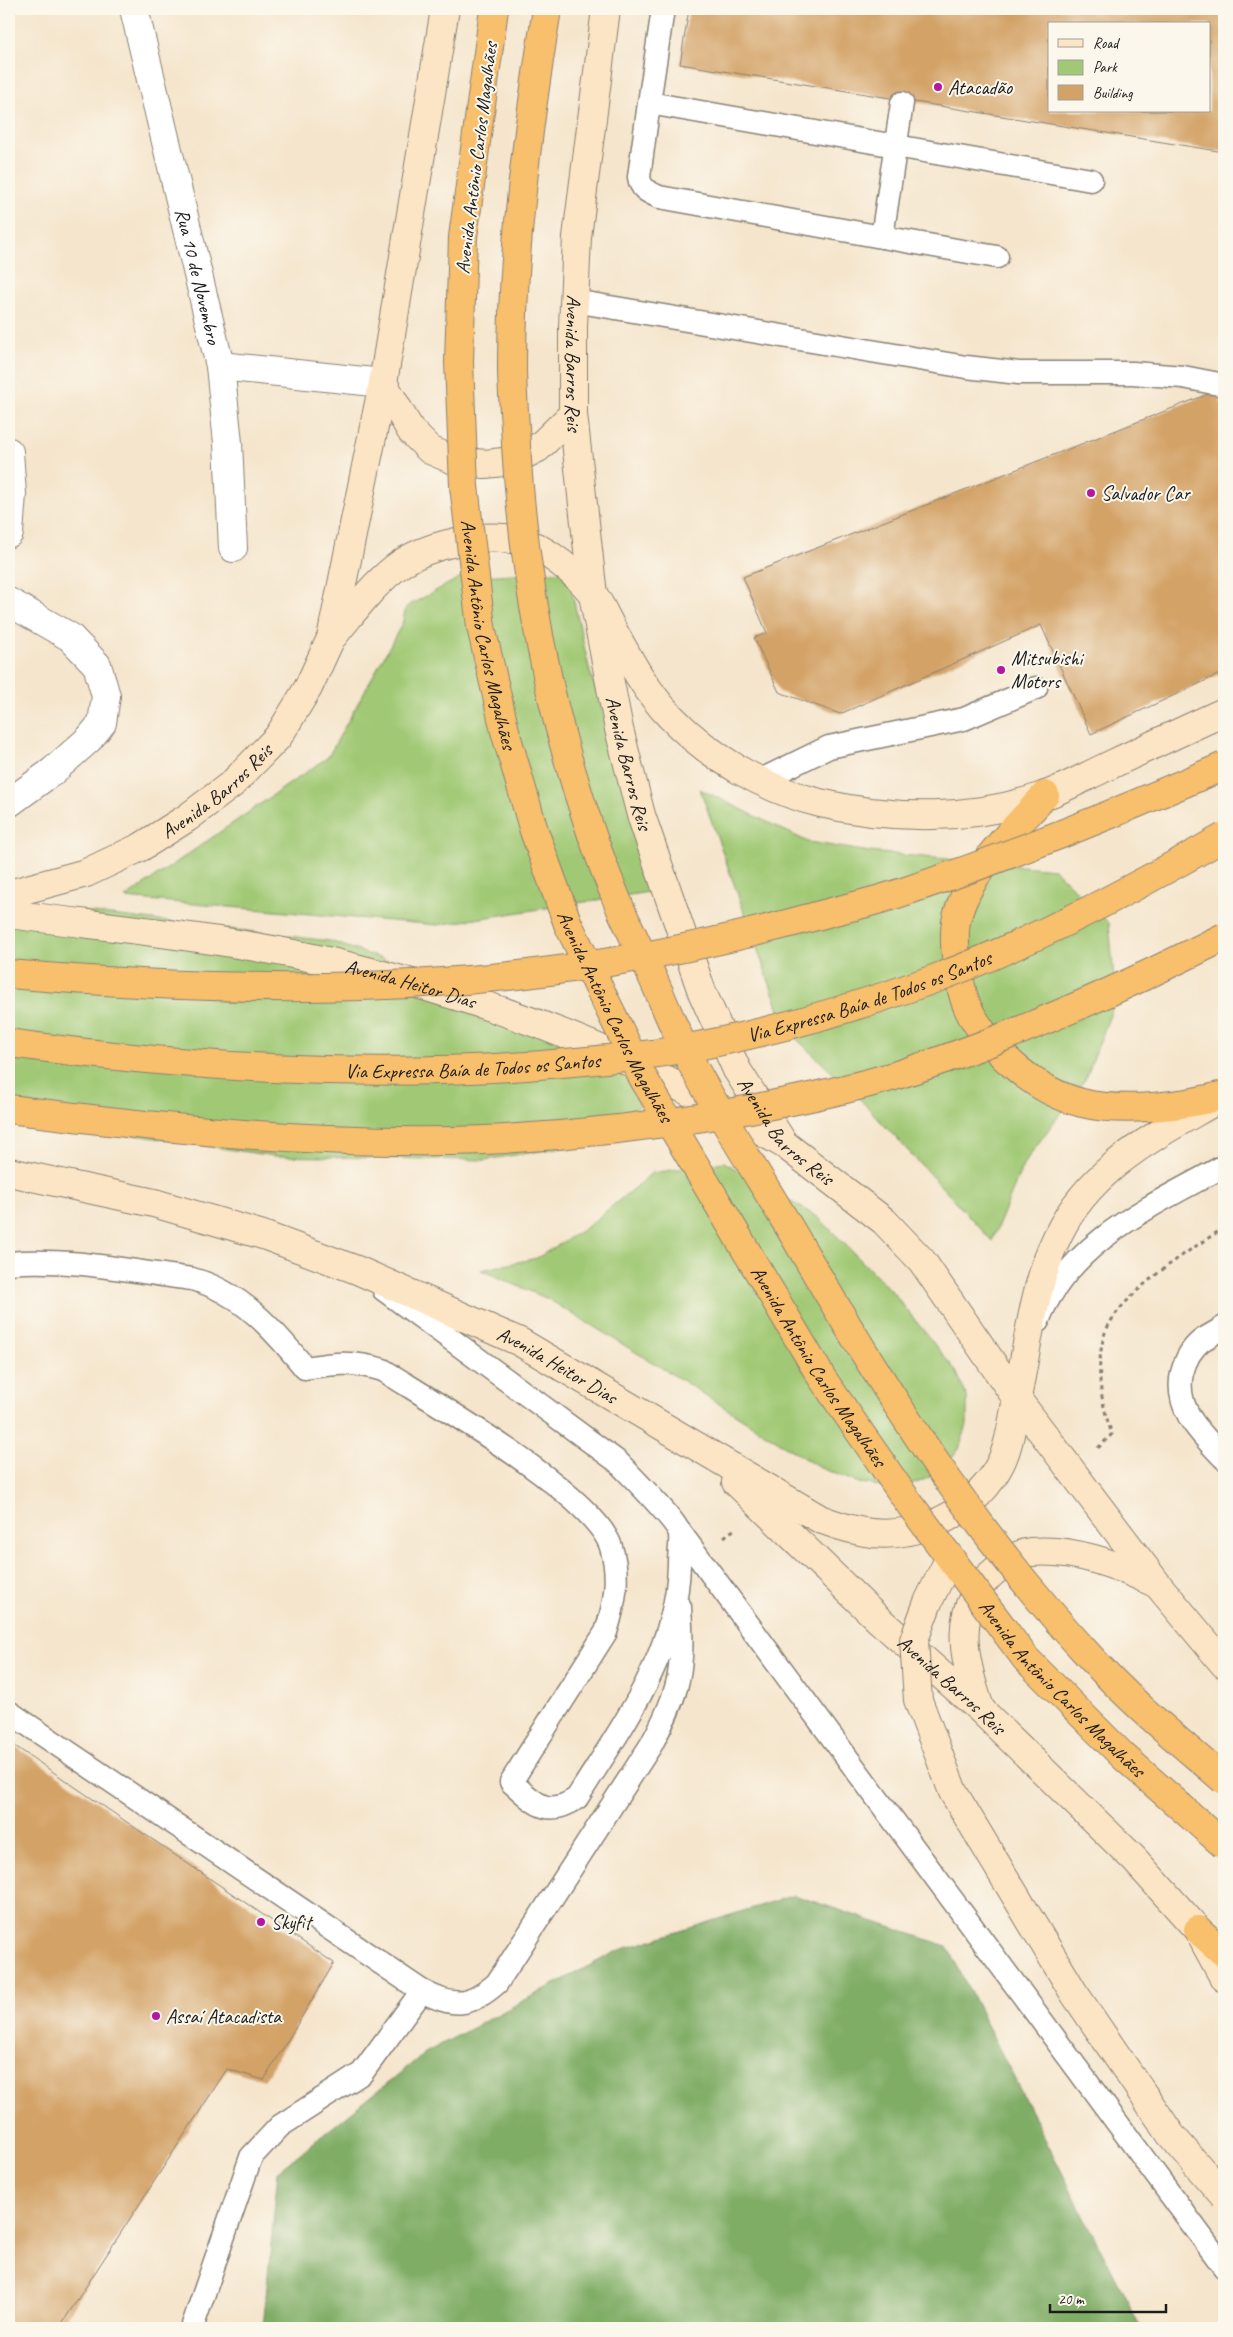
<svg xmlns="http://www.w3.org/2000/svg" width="1233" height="2337" font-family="Caveat,sans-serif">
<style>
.green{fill:#a1c975;stroke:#5e7248}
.forest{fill:#80ad66;stroke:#4e6441}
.building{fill:#d3a266;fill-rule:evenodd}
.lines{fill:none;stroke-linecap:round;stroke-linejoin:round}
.service-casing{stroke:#888074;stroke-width:25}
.minor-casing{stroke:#888074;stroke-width:30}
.secondary-casing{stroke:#888074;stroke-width:30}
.trunk-casing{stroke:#888074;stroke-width:30}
.path{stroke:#888074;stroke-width:3;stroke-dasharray:4 4;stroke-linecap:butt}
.service{stroke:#fff;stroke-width:22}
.minor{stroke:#fff;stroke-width:28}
.secondary{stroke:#fce5c4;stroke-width:28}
.trunk{stroke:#f8bf6c;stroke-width:28}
.secondary-bridge-casing{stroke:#888074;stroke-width:30;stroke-linecap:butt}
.primary-bridge-casing{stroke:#888074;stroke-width:30;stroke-linecap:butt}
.trunk-bridge-casing{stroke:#888074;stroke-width:30;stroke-linecap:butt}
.secondary-bridge{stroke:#fce5c4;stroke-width:28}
.primary-bridge{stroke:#f8bf6c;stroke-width:28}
.trunk-bridge{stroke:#f8bf6c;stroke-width:28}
.poi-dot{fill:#b5179e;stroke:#fbf7ec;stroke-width:2}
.labels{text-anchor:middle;stroke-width:4;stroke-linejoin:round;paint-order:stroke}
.poi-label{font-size:20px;fill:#1c1c1c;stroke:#fbf7ec;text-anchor:start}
.street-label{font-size:20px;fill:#1c1c1c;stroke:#fbf7ec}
</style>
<rect width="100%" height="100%" fill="#fbf7ec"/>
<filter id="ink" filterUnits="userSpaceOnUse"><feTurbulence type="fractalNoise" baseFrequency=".02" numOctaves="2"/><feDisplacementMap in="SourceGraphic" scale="10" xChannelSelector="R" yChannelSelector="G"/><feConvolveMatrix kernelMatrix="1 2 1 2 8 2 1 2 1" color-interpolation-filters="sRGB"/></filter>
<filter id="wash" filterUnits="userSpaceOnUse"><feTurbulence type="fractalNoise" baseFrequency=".0096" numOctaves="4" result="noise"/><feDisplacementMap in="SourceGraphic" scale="20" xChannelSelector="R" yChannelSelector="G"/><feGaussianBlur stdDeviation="1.12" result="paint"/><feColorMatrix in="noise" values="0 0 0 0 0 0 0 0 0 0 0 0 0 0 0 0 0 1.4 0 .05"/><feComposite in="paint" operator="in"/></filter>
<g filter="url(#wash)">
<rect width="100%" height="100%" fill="#f5e5cc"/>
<!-- green -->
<g class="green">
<polygon points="567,571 590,672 668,889 437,925 125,898 328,757 402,624 406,607 461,577"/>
<polygon points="700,789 808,842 870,852 1054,869 1109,923 1116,999 1086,1078 1024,1163 992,1241 858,1097 786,1029"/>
<polygon points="9,903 330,941 676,1061 624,1124 582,1144 485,1160 274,1156 9,1116"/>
<polygon points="724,1162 819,1218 894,1294 956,1371 967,1397 967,1425 959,1449 942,1471 919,1482 887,1487 859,1483 818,1467 680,1379 548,1299 481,1270 537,1258 587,1227 652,1173"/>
</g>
<!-- forest -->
<polygon class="forest" points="794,1895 947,1946 1141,2328 263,2328 278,2171 425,2053 617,1951"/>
<g id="blocks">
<!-- building -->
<g class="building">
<path d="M689 9H1224V152L680 64ZM1049 24H1209V111H1049Z"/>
<polygon points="1216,391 1224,408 1224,672 1091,734 1041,625 840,714 779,692 754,638 767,633 743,577"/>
<polygon points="9,1742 334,1963 264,2080 227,2069 61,2325 65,2328 9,2328"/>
</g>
</g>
</g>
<g filter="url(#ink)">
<use href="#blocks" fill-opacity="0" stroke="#888074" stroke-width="1"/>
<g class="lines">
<defs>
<g id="service">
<polyline points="663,9 649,103 1091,180"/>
<path d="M649 103 639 177C641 190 648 192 659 197L882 237"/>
<polyline points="902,103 882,237 997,257"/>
<polyline points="574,301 966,367 1019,373 1133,373 1183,377 1224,385"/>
<polyline points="759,781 829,747 964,719 1036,688"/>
<path d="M9 1263C66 1257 134 1272 192 1279 241 1292 274 1330 305 1368 336 1363 353 1361 383 1370 433 1402 595 1495 611 1547 620 1576 615 1604 606 1632L511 1782C534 1802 547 1819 577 1798 622 1726 677 1653 679 1564 679 1555 681 1543 680 1534 677 1521 629 1474 618 1462L384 1290"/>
<path d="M1038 1321C1069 1241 1154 1205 1224 1166"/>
<path d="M1224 1327C1217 1332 1208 1336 1201 1341 1191 1349 1185 1361 1182 1373 1174 1409 1201 1434 1224 1458"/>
<polyline points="680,1532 1224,2267"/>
<path d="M9 1712 422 1991C454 2008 470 2007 497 1983L651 1745C681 1689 684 1670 680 1607"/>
<polyline points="192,2328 251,2157 280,2126 362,2073 422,1991"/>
</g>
<g id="minor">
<path id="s1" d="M134 9 220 366 228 443 233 548"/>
<polyline points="220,366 383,383"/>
<polyline points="9,452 12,494 9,533"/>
<polyline points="9,602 70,637 97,665 106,696 102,723 89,739 53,771 9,803"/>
</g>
<g id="secondary">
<path id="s2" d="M606 9 577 237 573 327V414L593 595 619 729 641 815 702 992 737 1070 784 1144 884 1221 922 1261 1017 1399 1158 1585 1224 1664"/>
<polyline points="383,383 411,431 430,450 456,461 485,464 512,461 538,448 573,414"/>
<path d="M334 635C353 612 371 587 395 568 424 545 485 531 521 541 546 548 577 574 593 594 601 605 607 620 614 632 630 661 646 691 670 716 709 757 764 789 820 803 892 820 975 821 1046 795 1065 788 1085 777 1104 768 1144 749 1184 730 1224 712"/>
<path id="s3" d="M9 894 86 873 141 847 187 818 232 784 278 737 308 688 331 638 383 383 445 9"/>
<path id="s4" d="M9 914C123 929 240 939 352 967 454 992 555 1026 649 1071 694 1093 738 1118 782 1143"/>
<path id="s5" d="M9 1172 154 1203 263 1235 357 1270 520 1342 820 1519C860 1534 889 1540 930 1525 957 1516 985 1493 998 1468 1009 1449 1012 1424 1016 1403 1027 1350 1034 1283 1058 1235 1091 1166 1158 1135 1220 1098"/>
<path id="s6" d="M736 1482 878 1619 980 1709 1134 1859 1198 1930 1224 1978"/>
<path d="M980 1708C963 1659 950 1606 997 1569 1006 1562 1019 1553 1031 1552 1074 1548 1117 1565 1155 1583"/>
</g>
<g id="trunk">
<path d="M1045 795C1013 831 970 869 957 917 953 932 955 950 957 965 960 982 963 1001 972 1016 996 1056 1036 1091 1082 1103 1121 1113 1186 1106 1224 1095"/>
<polyline points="1198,1930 1224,1953"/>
</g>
</defs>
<!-- service casing -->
<use href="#service" class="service-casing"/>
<!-- minor casing -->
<use href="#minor" class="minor-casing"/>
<!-- secondary casing -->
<use href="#secondary" class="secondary-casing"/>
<!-- trunk casing -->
<use href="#trunk" class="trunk-casing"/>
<!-- path -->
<g class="path">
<path d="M1098 1448 1112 1434C1101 1403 1095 1369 1104 1336 1116 1296 1189 1250 1224 1228"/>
<polyline points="724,1537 735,1529"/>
</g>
<!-- service -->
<use href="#service" class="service"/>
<!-- minor -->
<use href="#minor" class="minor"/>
<!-- secondary -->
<use href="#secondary" class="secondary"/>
<!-- trunk -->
<use href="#trunk" class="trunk"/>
<defs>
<polyline id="secondary-bridge" points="950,1557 928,1602 914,1640 918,1700 953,1792 1074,1993 1171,2135 1224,2196"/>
<path id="primary-bridge" d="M9 974C208 991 412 996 610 962 682 950 754 933 824 914 850 907 877 901 903 892 1012 856 1119 812 1224 766"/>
<g id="trunk-bridge">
<path id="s7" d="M494 9 463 237 459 362 464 486 481 627 505 731 534 831 568 924 642 1076 822 1378 909 1503 1026 1659 1123 1756 1224 1845"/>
<path d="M547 9C528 127 512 246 512 366 512 392 515 419 516 445 525 604 559 764 621 910 632 934 644 958 655 983 667 1010 678 1038 692 1064 725 1125 764 1184 799 1244 884 1390 976 1535 1092 1659 1132 1703 1179 1741 1224 1780"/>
<path id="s8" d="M9 1043C181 1067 354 1078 527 1066 573 1062 620 1059 665 1052 755 1037 849 1010 934 979 1036 941 1131 890 1224 837"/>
<path d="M9 1109C166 1129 326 1146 485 1140 567 1136 648 1127 729 1113 784 1103 840 1092 894 1076 1008 1040 1117 991 1224 937"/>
</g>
</defs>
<!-- secondary-bridge casing -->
<use href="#secondary-bridge" class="secondary-bridge-casing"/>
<!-- primary-bridge casing -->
<use href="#primary-bridge" class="primary-bridge-casing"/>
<!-- trunk-bridge casing -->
<use href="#trunk-bridge" class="trunk-bridge-casing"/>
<!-- secondary-bridge -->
<use href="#secondary-bridge" class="secondary-bridge"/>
<!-- primary-bridge -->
<use href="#primary-bridge" class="primary-bridge"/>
<!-- trunk-bridge -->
<use href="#trunk-bridge" class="trunk-bridge"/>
</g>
</g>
<!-- markers -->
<g class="poi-dot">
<circle cx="938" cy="87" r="5"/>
<circle cx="1091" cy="493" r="5"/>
<circle cx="1001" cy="670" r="5"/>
<circle cx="261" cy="1922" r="5"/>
<circle cx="156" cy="2016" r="5"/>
</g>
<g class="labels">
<!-- poi labels -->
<g class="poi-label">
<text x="948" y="94">Atacadão</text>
<text x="1101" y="500">Salvador Car</text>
<text x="1011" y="665">Mitsubishi<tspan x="1011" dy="23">Motors</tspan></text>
<text x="271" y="1929">Skyfit</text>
<text x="166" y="2023">Assaí Atacadista</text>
</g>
<!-- street labels -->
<g class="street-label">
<text transform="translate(476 158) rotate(-83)" y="7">Avenida Antônio Carlos Magalhães</text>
<text dy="7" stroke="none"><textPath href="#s1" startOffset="275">Rua 10 de Novembro</textPath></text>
<text dy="7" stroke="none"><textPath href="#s2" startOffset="356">Avenida Barros Reis</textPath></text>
<text dy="7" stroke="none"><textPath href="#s7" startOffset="630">Avenida Antônio Carlos Magalhães</textPath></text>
<text dy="7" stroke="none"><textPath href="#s2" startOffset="761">Avenida Barros Reis</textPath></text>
<text dy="7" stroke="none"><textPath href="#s3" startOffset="235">Avenida Barros Reis</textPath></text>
<text dy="7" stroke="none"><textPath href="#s4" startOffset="408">Avenida Heitor Dias</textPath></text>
<text dy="7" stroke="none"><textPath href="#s8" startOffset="870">Via Expressa Baía de Todos os Santos</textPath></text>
<text dy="7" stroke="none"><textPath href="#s7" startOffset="1035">Avenida Antônio Carlos Magalhães</textPath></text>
<text dy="7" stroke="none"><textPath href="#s8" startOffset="465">Via Expressa Baía de Todos os Santos</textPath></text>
<text dy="7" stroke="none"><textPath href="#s2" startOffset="1166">Avenida Barros Reis</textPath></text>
<text dy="7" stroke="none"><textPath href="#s5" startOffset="584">Avenida Heitor Dias</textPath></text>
<text dy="7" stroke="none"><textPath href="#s7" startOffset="1440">Avenida Antônio Carlos Magalhães</textPath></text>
<text dy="7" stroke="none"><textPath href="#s6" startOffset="296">Avenida Barros Reis</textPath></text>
<text dy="7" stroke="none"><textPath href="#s7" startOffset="1845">Avenida Antônio Carlos Magalhães</textPath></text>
</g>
</g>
<!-- margin -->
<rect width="1233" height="2337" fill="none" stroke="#fbf7ec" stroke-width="30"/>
<!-- legend -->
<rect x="1048" y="22" width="162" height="90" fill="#fbf7ec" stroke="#a29f99"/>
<rect x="1058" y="39" width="25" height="8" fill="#fce5c4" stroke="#a29f99"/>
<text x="1093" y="48" font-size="15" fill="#1c1c1c">Road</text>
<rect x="1058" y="60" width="25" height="15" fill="#a1c975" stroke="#a29f99"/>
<text x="1093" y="72" font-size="15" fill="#1c1c1c">Park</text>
<rect x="1058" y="85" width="25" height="15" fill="#d3a266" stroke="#a29f99"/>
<text x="1093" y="98" font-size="15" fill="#1c1c1c">Building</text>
<!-- scale -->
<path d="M1050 2304v8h116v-8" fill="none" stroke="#1c1c1c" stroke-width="2.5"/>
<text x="1058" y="2304" font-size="15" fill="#1c1c1c" stroke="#fbf7ec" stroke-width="4" paint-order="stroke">20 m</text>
</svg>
